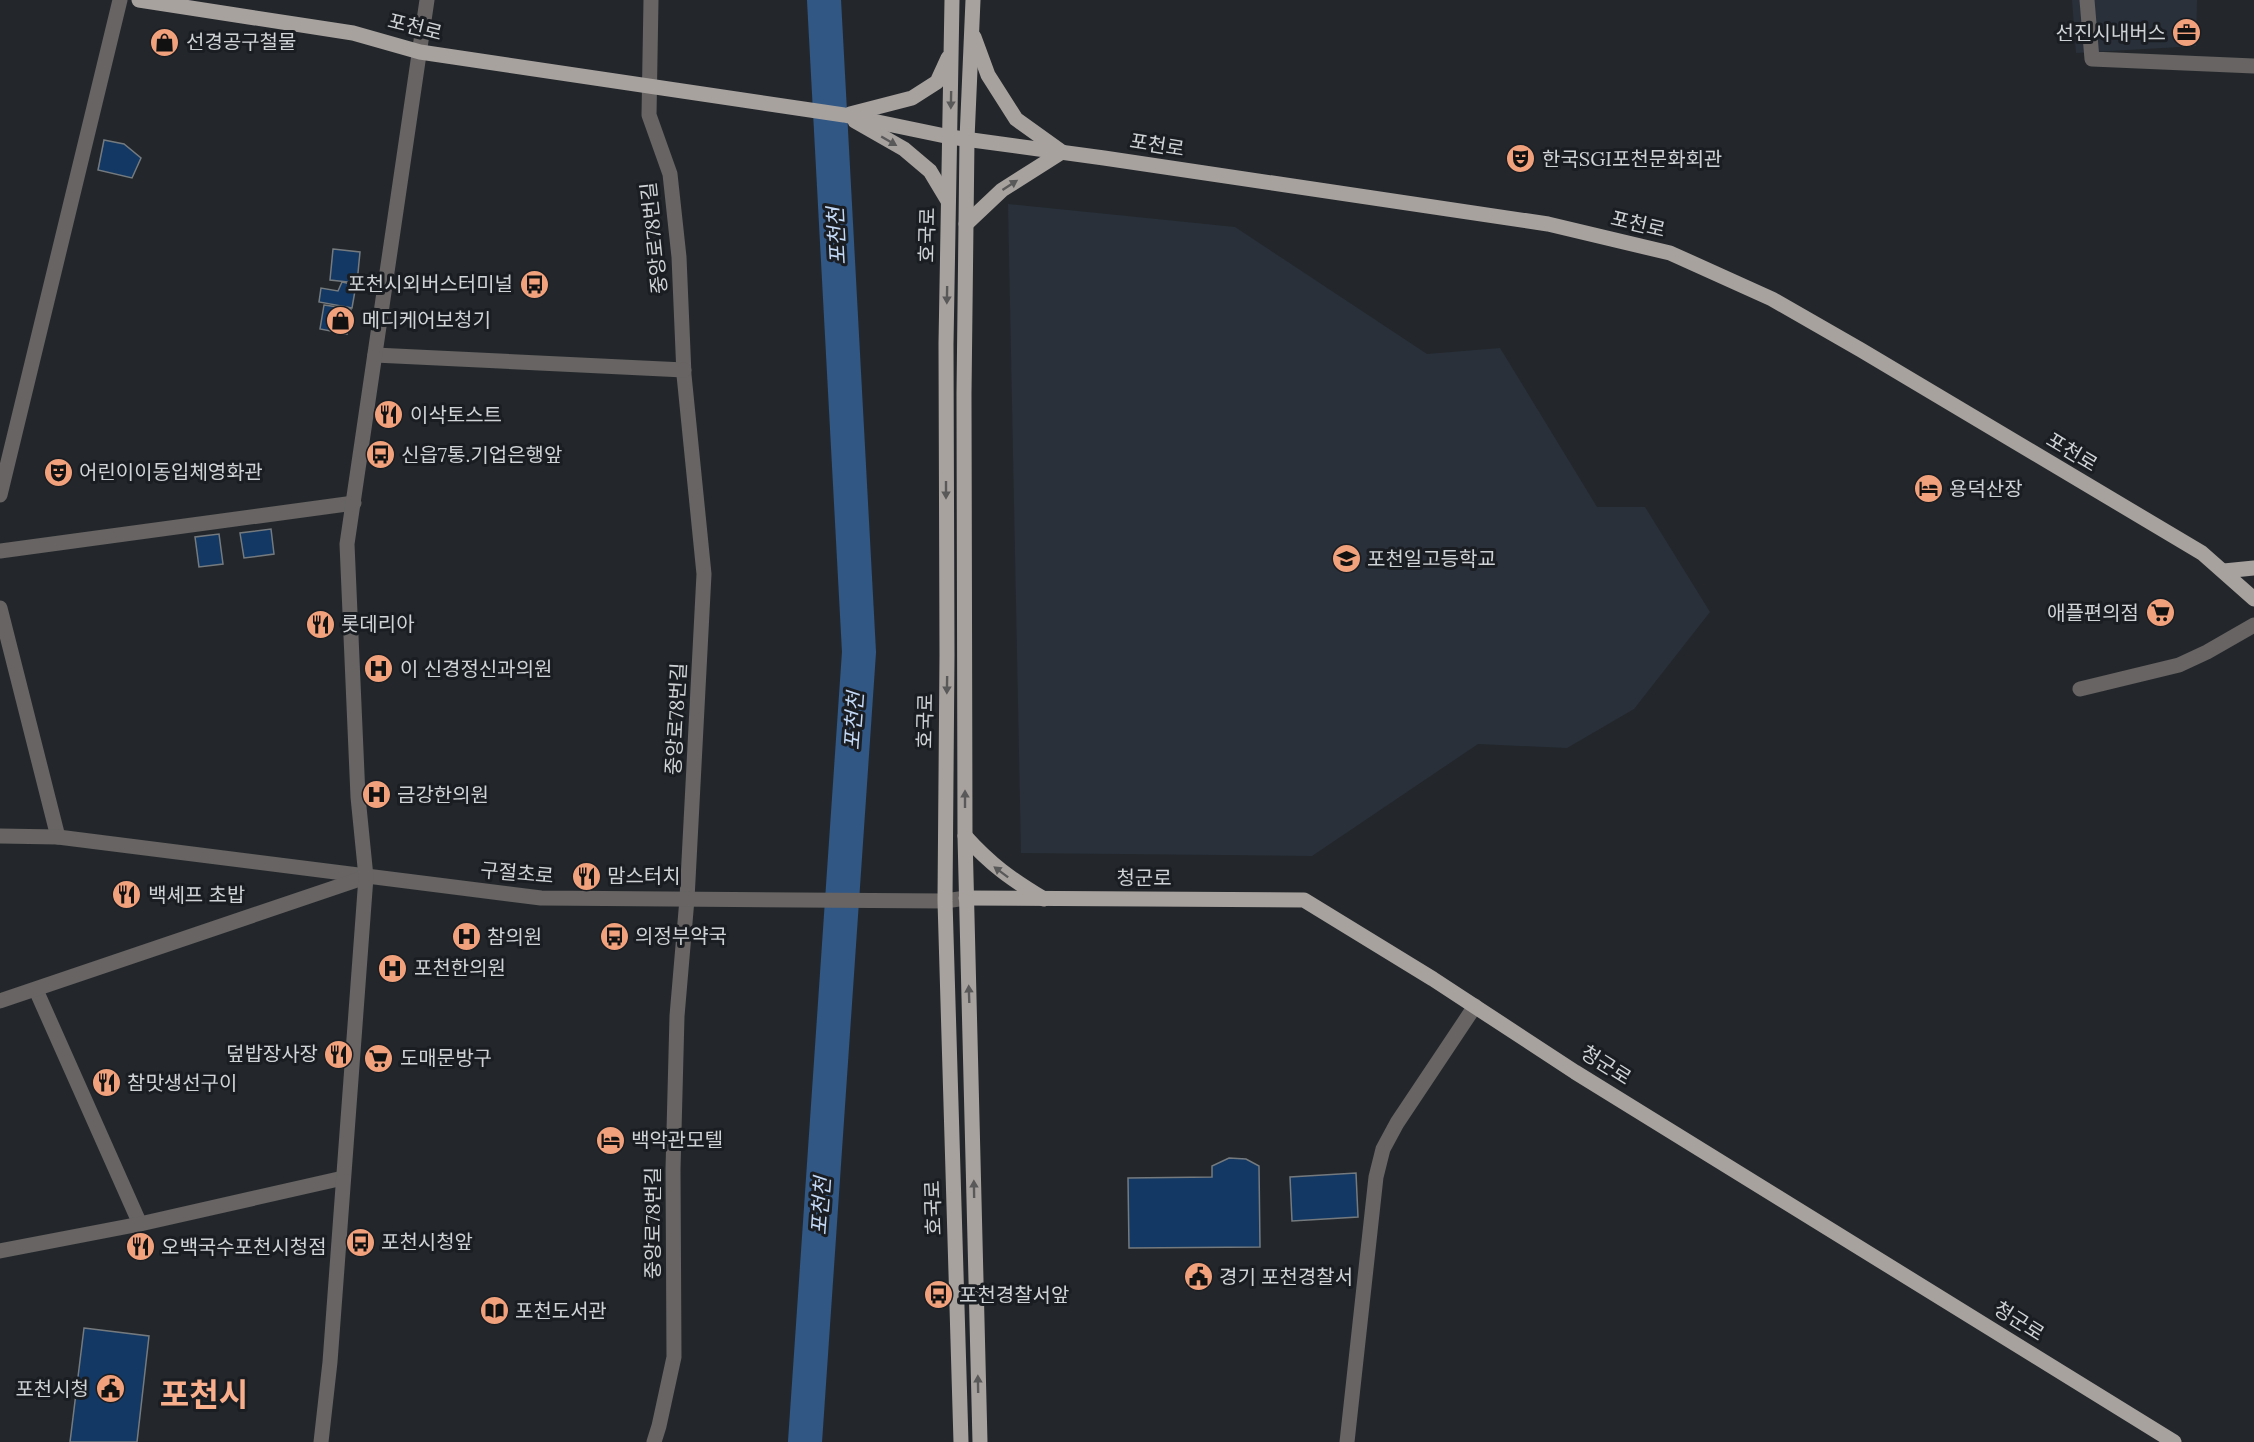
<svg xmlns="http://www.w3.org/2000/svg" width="2254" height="1442" font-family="Lora,'Noto Sans KR',serif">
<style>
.built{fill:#29303a}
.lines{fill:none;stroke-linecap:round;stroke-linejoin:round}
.river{stroke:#315785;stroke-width:34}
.building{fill:#123863;stroke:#757a7f;stroke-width:1.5}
.minor{stroke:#676463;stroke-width:15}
.major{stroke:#a8a29f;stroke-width:15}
.oneway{fill:#5a595a}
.labels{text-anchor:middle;stroke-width:6;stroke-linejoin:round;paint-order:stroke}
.street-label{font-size:20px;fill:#d0d3d6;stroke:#1a1d22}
.poi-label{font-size:20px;fill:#d0d3d6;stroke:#1a1d22;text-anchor:start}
.water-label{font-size:21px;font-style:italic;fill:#c3d9f6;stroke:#1a1d22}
.town-label{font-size:32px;font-weight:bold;fill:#f9af8b;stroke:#1a1d22}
</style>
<rect width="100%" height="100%" fill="#23272b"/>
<!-- built -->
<g class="built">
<polygon points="2072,0 2197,0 2196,46 2076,53"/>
<polygon points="1008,204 1235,227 1427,354 1500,348 1597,507 1645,507 1710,612 1634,709 1567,748 1478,744 1312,856 1021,853"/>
</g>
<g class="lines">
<!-- river -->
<polyline class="river" points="805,1442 859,652 824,0"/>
</g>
<!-- building -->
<g class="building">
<polygon points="104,140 124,144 141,158 132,178 98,170"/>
<polygon points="333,249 360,252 357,283 330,280"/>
<polygon points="342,282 356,285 352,308 319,302 321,288 338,291"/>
<polygon points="324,305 351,309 347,334 320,329"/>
<polygon points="271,529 274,554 244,558 240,533"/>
<polygon points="219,534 223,564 199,567 195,537"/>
<polygon points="1229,1158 1246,1159 1259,1166 1260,1247 1129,1248 1128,1178 1212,1177 1212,1166"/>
<polygon points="1356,1173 1358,1217 1292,1221 1290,1177"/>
<polygon points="84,1328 149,1336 137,1442 70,1442"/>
</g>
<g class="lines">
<!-- minor -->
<g class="minor">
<polyline points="651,0 649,115 670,174 679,257 684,375 704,574 687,899 677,1016 673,1169 674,1357 659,1426 654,1442"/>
<polyline points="2087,0 2092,59 2254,66"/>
<polyline points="375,355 684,370"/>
<polyline points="0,495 120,0"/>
<polyline points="0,551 354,503"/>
<polyline points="0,608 58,837"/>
<polyline points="2080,689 2179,665 2207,652 2254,625"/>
<polyline points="0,836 58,837 541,898 945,901 966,898"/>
<polyline points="36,990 140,1224"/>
<polyline points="0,1001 363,878"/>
<polyline points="0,1251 140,1224 343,1178"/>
<polyline points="321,1442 330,1362 366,877 358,797 347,544 427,0"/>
<polyline points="1347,1442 1376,1177 1383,1149 1397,1123 1475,1006"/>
</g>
<!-- major -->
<g class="major">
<polyline points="139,0 353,33 420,52 844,115 950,137 1104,158 1548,224 1670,253 1772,299 1861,350 2202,553 2254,599"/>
<polyline points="952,0 946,344 947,655 945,901 961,1442"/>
<polyline points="973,0 967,139 964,394 965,836 980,1442"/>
<polyline points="850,114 912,98 937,82 948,58"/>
<polyline points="855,121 904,149 930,171 948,201"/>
<polyline points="966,224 1002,190 1062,152 1016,119 988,75 974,37"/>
<polyline points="2224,571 2254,568"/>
<path d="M965 836C991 865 1011 879 1044 899"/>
<polyline points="966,898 1304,900 1433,979 1575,1072 2174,1442"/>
</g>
</g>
<!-- one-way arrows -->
<defs><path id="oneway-solid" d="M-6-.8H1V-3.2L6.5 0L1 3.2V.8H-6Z" transform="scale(1.5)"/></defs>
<g class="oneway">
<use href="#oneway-solid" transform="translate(951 100) rotate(91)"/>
<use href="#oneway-solid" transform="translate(889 141) rotate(30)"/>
<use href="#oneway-solid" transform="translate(1010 185) rotate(-33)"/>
<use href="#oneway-solid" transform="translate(947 295) rotate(91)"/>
<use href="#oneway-solid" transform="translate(946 490) rotate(90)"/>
<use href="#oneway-solid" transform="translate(947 685) rotate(91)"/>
<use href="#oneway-solid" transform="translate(965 799) rotate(-90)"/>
<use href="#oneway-solid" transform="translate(1001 872) rotate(-143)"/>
<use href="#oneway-solid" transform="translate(969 994) rotate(-92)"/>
<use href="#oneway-solid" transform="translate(974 1189) rotate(-91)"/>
<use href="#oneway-solid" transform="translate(978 1384) rotate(-91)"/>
</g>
<!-- icons -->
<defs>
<symbol id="office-disc" viewBox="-11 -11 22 22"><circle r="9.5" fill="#f1a17b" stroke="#1a1d22"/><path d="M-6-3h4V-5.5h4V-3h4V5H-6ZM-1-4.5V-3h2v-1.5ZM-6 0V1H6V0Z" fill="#111"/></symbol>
<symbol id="shop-disc" viewBox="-11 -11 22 22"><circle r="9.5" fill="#f1a17b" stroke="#1a1d22"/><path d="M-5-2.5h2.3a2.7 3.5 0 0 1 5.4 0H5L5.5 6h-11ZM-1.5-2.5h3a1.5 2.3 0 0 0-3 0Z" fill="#111"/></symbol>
<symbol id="theatre-disc" viewBox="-11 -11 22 22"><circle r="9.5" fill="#f1a17b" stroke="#1a1d22"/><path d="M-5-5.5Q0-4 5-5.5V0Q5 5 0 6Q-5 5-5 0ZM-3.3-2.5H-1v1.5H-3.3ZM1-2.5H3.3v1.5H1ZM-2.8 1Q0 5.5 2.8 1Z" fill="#111"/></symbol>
<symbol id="bus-disc" viewBox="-11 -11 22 22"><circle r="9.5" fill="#f1a17b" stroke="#1a1d22"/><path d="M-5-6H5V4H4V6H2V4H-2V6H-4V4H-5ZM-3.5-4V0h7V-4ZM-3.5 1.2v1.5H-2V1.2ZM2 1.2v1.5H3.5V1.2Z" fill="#111"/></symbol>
<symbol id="restaurant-disc" viewBox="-11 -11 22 22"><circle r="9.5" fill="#f1a17b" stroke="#1a1d22"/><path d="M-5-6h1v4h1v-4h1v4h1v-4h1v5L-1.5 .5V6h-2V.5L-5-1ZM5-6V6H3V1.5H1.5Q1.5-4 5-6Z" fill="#111"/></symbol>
<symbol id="hotel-disc" viewBox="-11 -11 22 22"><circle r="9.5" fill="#f1a17b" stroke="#1a1d22"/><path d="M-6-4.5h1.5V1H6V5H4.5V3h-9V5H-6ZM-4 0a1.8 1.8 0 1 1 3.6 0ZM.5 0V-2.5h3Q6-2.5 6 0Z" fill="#111"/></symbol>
<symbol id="school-disc" viewBox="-11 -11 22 22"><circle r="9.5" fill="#f1a17b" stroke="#1a1d22"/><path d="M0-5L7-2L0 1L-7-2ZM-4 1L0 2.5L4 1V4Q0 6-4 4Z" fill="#111"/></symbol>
<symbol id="supermarket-disc" viewBox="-11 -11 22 22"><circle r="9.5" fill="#f1a17b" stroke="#1a1d22"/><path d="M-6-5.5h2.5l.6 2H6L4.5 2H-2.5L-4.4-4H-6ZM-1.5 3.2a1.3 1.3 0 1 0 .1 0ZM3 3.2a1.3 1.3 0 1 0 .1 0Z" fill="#111"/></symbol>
<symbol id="hospital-disc" viewBox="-11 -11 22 22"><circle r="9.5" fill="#f1a17b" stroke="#1a1d22"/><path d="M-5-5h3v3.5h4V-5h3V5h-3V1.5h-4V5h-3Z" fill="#111"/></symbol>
<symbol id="civic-disc" viewBox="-11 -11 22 22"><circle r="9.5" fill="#f1a17b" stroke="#1a1d22"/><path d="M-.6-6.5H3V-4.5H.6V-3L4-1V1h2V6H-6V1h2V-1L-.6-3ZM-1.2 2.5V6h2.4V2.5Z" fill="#111"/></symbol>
<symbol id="library-disc" viewBox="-11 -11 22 22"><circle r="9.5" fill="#f1a17b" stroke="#1a1d22"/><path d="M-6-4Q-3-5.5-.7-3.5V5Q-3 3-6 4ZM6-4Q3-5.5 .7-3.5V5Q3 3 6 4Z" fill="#111"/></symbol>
</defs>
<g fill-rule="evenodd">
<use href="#office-disc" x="2170" y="16" width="33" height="33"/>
<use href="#shop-disc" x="148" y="26" width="33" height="33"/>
<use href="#theatre-disc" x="1504" y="142" width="33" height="33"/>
<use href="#bus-disc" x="518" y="268" width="33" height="33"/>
<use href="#shop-disc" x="324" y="304" width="33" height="33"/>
<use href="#restaurant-disc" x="372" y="398" width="33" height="33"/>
<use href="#bus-disc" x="364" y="438" width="33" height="33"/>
<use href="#theatre-disc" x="42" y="456" width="33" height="33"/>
<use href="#hotel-disc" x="1912" y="472" width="33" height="33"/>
<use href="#school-disc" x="1330" y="542" width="33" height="33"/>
<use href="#supermarket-disc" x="2144" y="596" width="33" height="33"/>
<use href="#restaurant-disc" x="304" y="608" width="33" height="33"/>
<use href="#hospital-disc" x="362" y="652" width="33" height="33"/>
<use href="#hospital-disc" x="360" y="778" width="33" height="33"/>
<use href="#restaurant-disc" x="570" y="860" width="33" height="33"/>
<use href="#restaurant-disc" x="110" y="878" width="33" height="33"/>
<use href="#bus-disc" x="598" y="920" width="33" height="33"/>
<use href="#hospital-disc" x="450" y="920" width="33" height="33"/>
<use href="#hospital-disc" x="376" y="952" width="33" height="33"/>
<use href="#restaurant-disc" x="322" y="1038" width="33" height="33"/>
<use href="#supermarket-disc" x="362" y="1042" width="33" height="33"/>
<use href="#restaurant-disc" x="90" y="1066" width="33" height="33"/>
<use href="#hotel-disc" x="594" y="1124" width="33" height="33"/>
<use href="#bus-disc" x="344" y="1226" width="33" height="33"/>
<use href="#restaurant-disc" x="124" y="1230" width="33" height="33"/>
<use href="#civic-disc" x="1182" y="1260" width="33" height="33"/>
<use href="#bus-disc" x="922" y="1278" width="33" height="33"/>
<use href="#library-disc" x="478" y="1294" width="33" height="33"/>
<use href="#civic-disc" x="94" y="1372" width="33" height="33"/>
</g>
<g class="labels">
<!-- street labels -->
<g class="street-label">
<text transform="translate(415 27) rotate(14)" y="7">포천로</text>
<text transform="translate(1157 145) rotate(9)" y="7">포천로</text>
<text transform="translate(1638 224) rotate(13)" y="7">포천로</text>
<text transform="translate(927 235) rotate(-89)" y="7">호국로</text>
<text transform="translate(654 238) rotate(-96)" y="7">중앙로78번길</text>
<text transform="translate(2072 452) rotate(31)" y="7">포천로</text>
<text transform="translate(676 719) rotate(-87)" y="7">중앙로78번길</text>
<text transform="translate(925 721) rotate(-89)" y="7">호국로</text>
<text transform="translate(517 873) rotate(5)" y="7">구절초로</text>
<text x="1144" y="885">청군로</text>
<text transform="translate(1606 1065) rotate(32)" y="7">청군로</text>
<text transform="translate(933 1208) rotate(-92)" y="7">호국로</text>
<text transform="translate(653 1223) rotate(-90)" y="7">중앙로78번길</text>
<text transform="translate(2019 1321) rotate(32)" y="7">청군로</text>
</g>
<!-- poi labels -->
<g class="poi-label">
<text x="2166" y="40" text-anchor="end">선진시내버스</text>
<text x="186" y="49">선경공구철물</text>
<text x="1542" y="166">한국SGI포천문화회관</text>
<text x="513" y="291" text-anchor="end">포천시외버스터미널</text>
<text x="362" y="327">메디케어보청기</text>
<text x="410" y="422">이삭토스트</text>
<text x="401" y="462">신읍7통.기업은행앞</text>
<text x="79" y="479">어린이이동입체영화관</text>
<text x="1949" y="496">용덕산장</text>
<text x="1367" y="566">포천일고등학교</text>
<text x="2139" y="620" text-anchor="end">애플편의점</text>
<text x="341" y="631">롯데리아</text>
<text x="400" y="676">이 신경정신과의원</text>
<text x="397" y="802">금강한의원</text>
<text x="607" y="883">맘스터치</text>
<text x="148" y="902">백셰프 초밥</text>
<text x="635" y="943">의정부약국</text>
<text x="487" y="944">참의원</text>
<text x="414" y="975">포천한의원</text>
<text x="318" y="1061" text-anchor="end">덮밥장사장</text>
<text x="400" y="1065">도매문방구</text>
<text x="127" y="1090">참맛생선구이</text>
<text x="631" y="1147">백악관모텔</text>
<text x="381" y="1249">포천시청앞</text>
<text x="161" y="1254">오백국수포천시청점</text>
<text x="1219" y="1284">경기 포천경찰서</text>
<text x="959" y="1302">포천경찰서앞</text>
<text x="515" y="1318">포천도서관</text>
<text x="89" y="1396" text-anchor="end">포천시청</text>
</g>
<!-- water labels -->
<g class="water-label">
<text transform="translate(837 236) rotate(-93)" y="7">포천천</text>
<text transform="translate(854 721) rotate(-86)" y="7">포천천</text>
<text transform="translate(821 1206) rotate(-86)" y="7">포천천</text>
</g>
<!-- town labels -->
<g class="town-label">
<text x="204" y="1406">포천시</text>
</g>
</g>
</svg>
